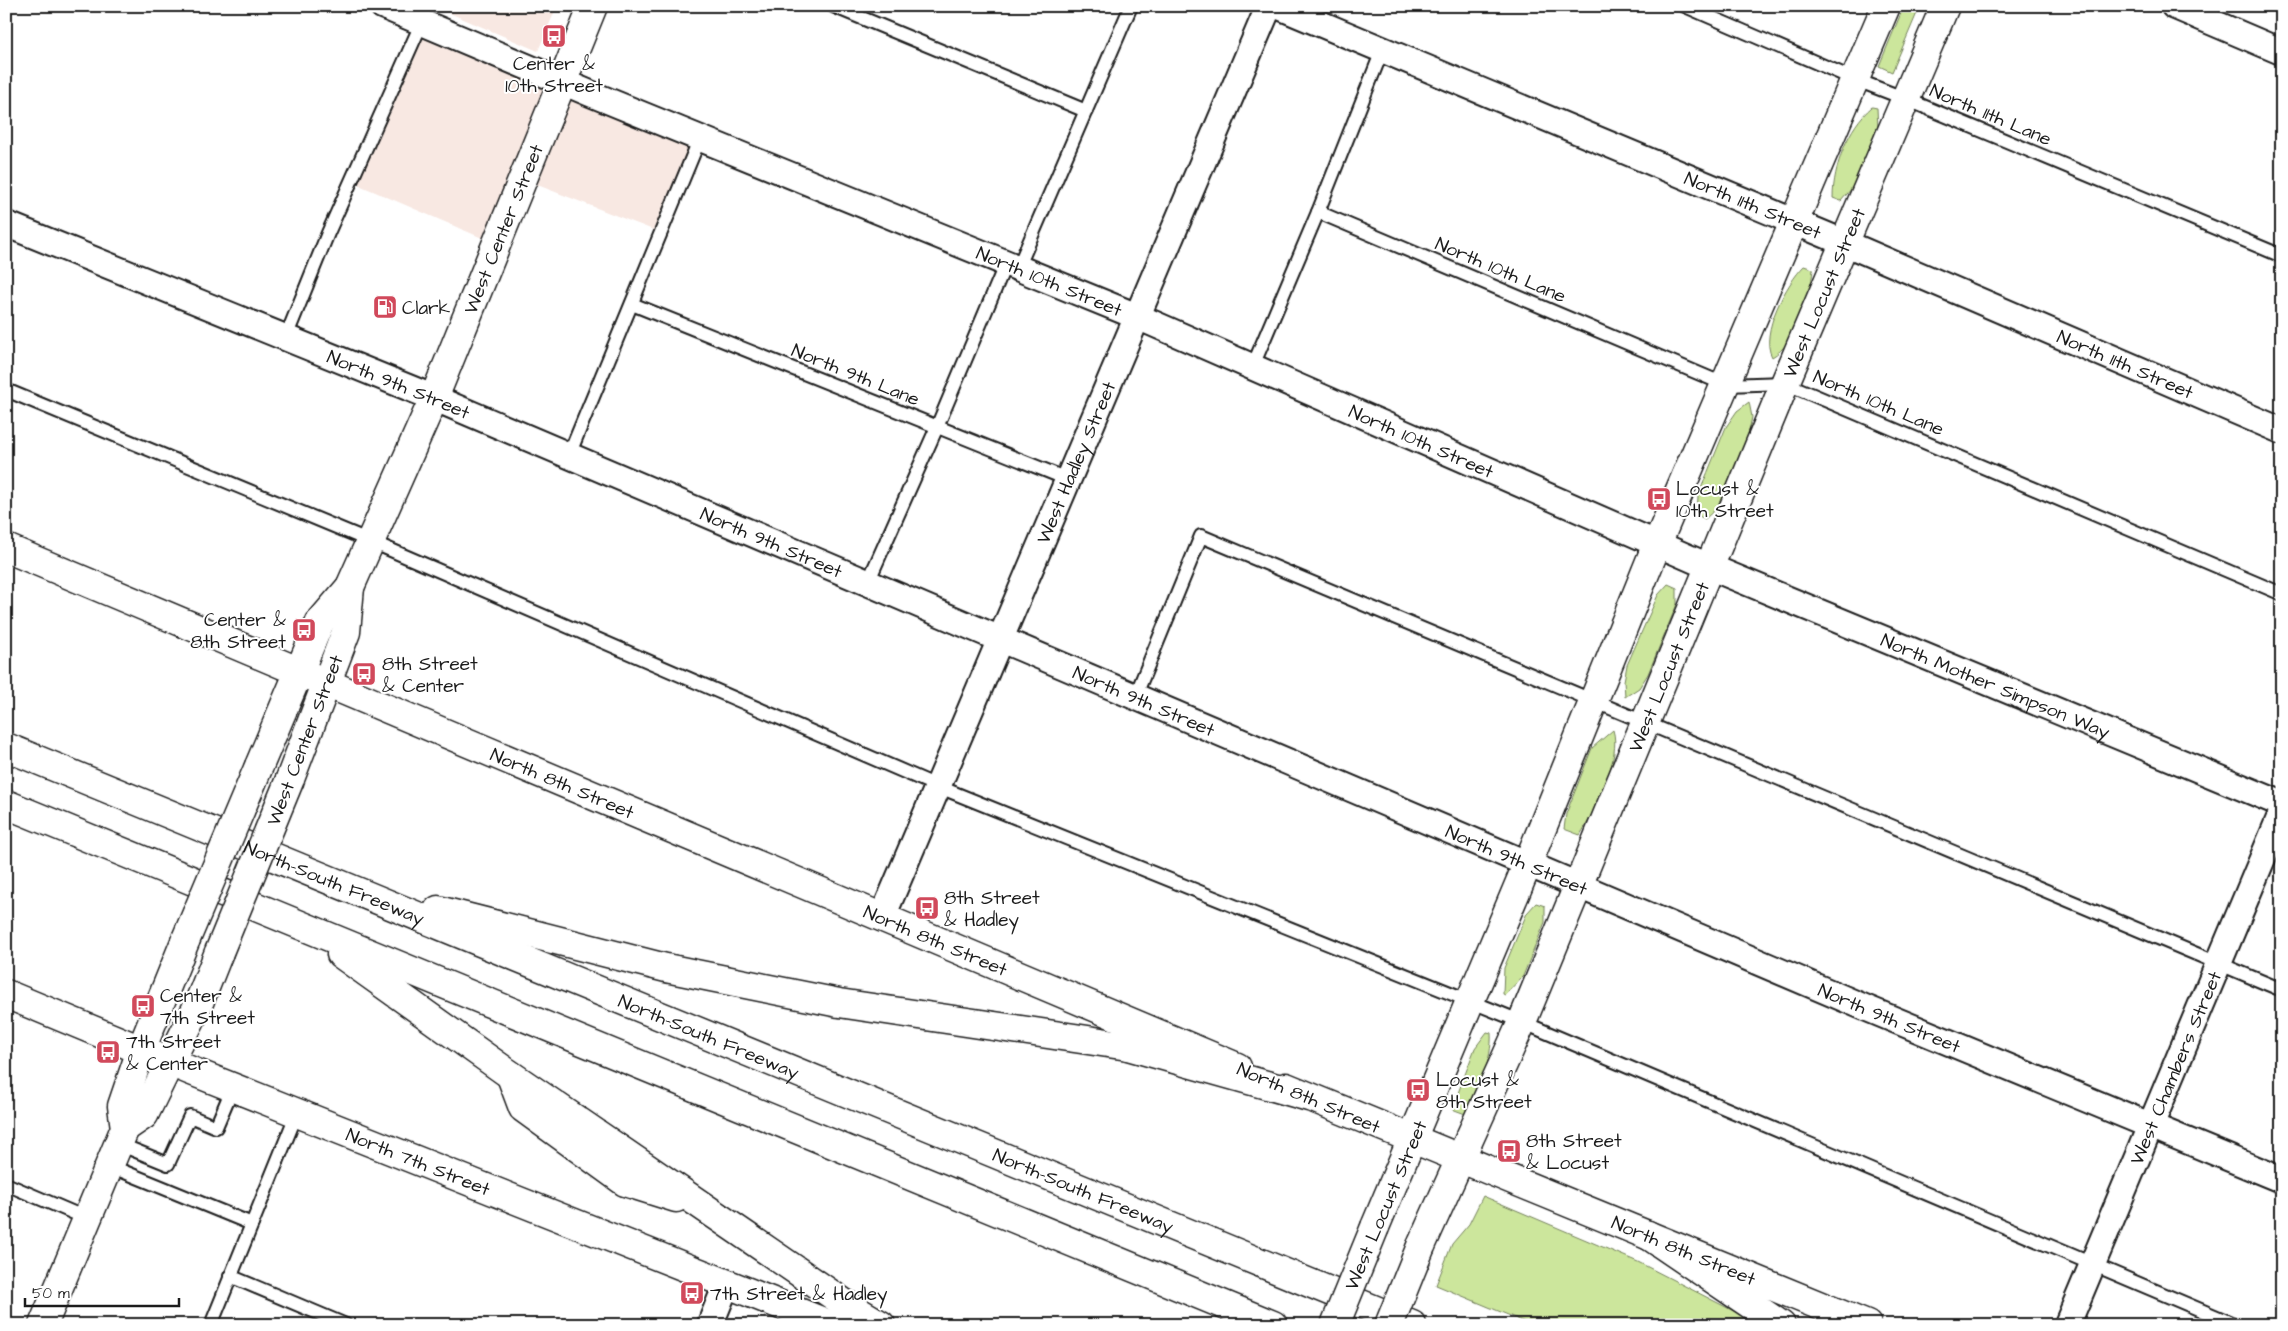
<svg xmlns="http://www.w3.org/2000/svg" width="2288" height="1331" font-family="'Architects Daughter',sans-serif">
<style>
.built{fill:#f8e8e2}
.green{fill:#cce69c;stroke:#74815c}
.lines{fill:none;stroke-linecap:round;stroke-linejoin:round}
.service-casing{stroke:#1c1c1c;stroke-width:16}
.minor-casing{stroke:#1c1c1c;stroke-width:29}
.tertiary-casing{stroke:#1c1c1c;stroke-width:31}
.secondary-casing{stroke:#1c1c1c;stroke-width:31}
.motorway-casing{stroke:#1c1c1c;stroke-width:31}
.service{stroke:#fff;stroke-width:12}
.minor{stroke:#fff;stroke-width:25}
.tertiary{stroke:#fff;stroke-width:28}
.secondary{stroke:#fff;stroke-width:28}
.motorway{stroke:#fff;stroke-width:28}
.tertiary-bridge-casing{stroke:#1c1c1c;stroke-width:31;stroke-linecap:butt}
.secondary-bridge-casing{stroke:#1c1c1c;stroke-width:31;stroke-linecap:butt}
.tertiary-bridge{stroke:#fff;stroke-width:28}
.secondary-bridge{stroke:#fff;stroke-width:28}
.labels{text-anchor:middle;stroke-width:4;stroke-linejoin:round;paint-order:stroke}
.poi-label{font-size:19px;fill:#1c1c1c;stroke:#fff;text-anchor:start}
.street-label{font-size:19px;fill:#1c1c1c;stroke:#fff}
</style>
<rect width="100%" height="100%" fill="#fff"/>
<filter id="ink" filterUnits="userSpaceOnUse"><feTurbulence type="fractalNoise" baseFrequency=".02" numOctaves="2"/><feDisplacementMap in="SourceGraphic" scale="10" xChannelSelector="R" yChannelSelector="G"/><feConvolveMatrix kernelMatrix="1 2 1 2 8 2 1 2 1" color-interpolation-filters="sRGB"/></filter>
<g filter="url(#ink)">
<!-- built -->
<g class="built">
<polygon points="433,6 557,6 538,51"/>
<polygon points="422,22 700,138 661,233 522,179 496,244 352,182"/>
</g>
<!-- green -->
<g class="green">
<polygon points="1904,6 1920,6 1892,72 1879,66"/>
<path d="M1872 107 1877 108 1878 130 1853 187 1841 201 1833 198C1833 167 1848 127 1872 107Z"/>
<path d="M1804 266 1813 269C1811 295 1796 344 1772 357 1759 333 1787 283 1804 266Z"/>
<polygon points="1749,402 1752,417 1748,436 1720,505 1705,519 1697,515 1698,496 1726,427 1737,411"/>
<polygon points="1668,584 1677,588 1677,604 1648,674 1639,688 1625,697 1624,681 1627,665 1658,595"/>
<path d="M1613 730C1622 756 1595 812 1580 835L1564 829 1566 814 1592 748Z"/>
<polygon points="1536,903 1545,906 1545,922 1523,976 1505,995 1503,994 1504,968 1527,913"/>
<path d="M1487 1032 1491 1033C1493 1060 1477 1090 1468 1115L1452 1109 1475 1048Z"/>
<polygon points="1483,1196 1638,1262 1761,1325 1532,1325 1436,1285 1452,1244 1469,1224"/>
</g>
<g class="lines">
<defs>
<g id="service">
<polyline points="833,6 1086,111"/>
<polyline points="1685,6 1854,79 1906,99 2282,256"/>
<polyline points="1318,212 1726,385 1785,383 2282,594"/>
<polyline points="1018,268 1131,6"/>
<polyline points="632,304 1067,479"/>
<polyline points="286,337 328,233 422,22"/>
<polyline points="1252,368 1318,212 1382,51"/>
<polyline points="6,390 370,541 937,786 1522,1022 2236,1325"/>
<polyline points="569,455 700,138"/>
<polyline points="868,582 937,427 1006,263"/>
<polyline points="1135,697 1201,536 2282,990"/>
<polyline points="119,1144 168,1164 190,1116 216,1127 233,1087"/>
<polyline points="110,1166 252,1224"/>
<polyline points="6,1184 88,1219"/>
<polyline points="230,1276 346,1325"/>
<polyline points="211,1325 297,1113"/>
</g>
<g id="minor">
<path id="s1" d="M383 6 589 93 1136 316 1710 567 2282 804"/>
<path id="s2" d="M1278 6 1845 243 2282 431"/>
<polyline points="2174,6 2282,52"/>
<path id="s3" d="M6 224 434 398 1866 1008 2282 1180"/>
<path id="s4" d="M882 918 1269 6"/>
<polyline points="710,1325 727,1283"/>
<path id="s5" d="M2067 1325 2282 812"/>
</g>
<g id="tertiary">
<path id="s6" d="M6 548 1237 1067"/>
<path id="s7" d="M259 766 320 622 350 587 434 398 593 6"/>
<polyline points="290,779 346,632 350,587"/>
<path id="s8" d="M6 994 189 1070 831 1325"/>
<path id="s9" d="M1286 1087 1867 1325"/>
<polyline points="125,1128 144,1115 198,1005 219,952"/>
<polyline points="43,1325 125,1128 122,1106 141,1050 186,939"/>
</g>
<g id="secondary">
<polyline points="1375,1227 1528,863 1657,544 1886,6"/>
<path id="s10" d="M1421 1246 1522 1022 1785 383 1945 6"/>
</g>
<g id="motorway">
<path id="s11" d="M6 747 1412 1325"/>
<polyline points="6,804 1273,1325"/>
<polyline points="438,910 666,968 839,1003 1128,1046 1309,1097"/>
<polyline points="341,954 505,1071 844,1303 881,1325"/>
<polyline points="511,1076 523,1108 625,1182 676,1198"/>
<polyline points="1648,1235 1781,1325"/>
</g>
</defs>
<!-- service casing -->
<use href="#service" class="service-casing"/>
<!-- minor casing -->
<use href="#minor" class="minor-casing"/>
<!-- tertiary casing -->
<use href="#tertiary" class="tertiary-casing"/>
<!-- secondary casing -->
<use href="#secondary" class="secondary-casing"/>
<!-- motorway casing -->
<use href="#motorway" class="motorway-casing"/>
<!-- service -->
<use href="#service" class="service"/>
<!-- minor -->
<use href="#minor" class="minor"/>
<!-- tertiary -->
<use href="#tertiary" class="tertiary"/>
<!-- secondary -->
<use href="#secondary" class="secondary"/>
<!-- motorway -->
<use href="#motorway" class="motorway"/>
<defs>
<g id="tertiary-bridge">
<polyline points="186,939 259,766"/>
<polyline points="219,952 290,779"/>
</g>
<g id="secondary-bridge">
<polyline points="1335,1325 1375,1227"/>
<polyline points="1389,1325 1421,1246"/>
</g>
</defs>
<!-- tertiary-bridge casing -->
<use href="#tertiary-bridge" class="tertiary-bridge-casing"/>
<!-- secondary-bridge casing -->
<use href="#secondary-bridge" class="secondary-bridge-casing"/>
<!-- tertiary-bridge -->
<use href="#tertiary-bridge" class="tertiary-bridge"/>
<!-- secondary-bridge -->
<use href="#secondary-bridge" class="secondary-bridge"/>
</g>
</g>
<!-- icons -->
<defs>
<symbol id="bus-square" viewBox="-11 -11 22 22"><rect x="-9" y="-9" width="18" height="18" rx="4" fill="#d1495b" stroke="#fff"/><path d="M-5-6H5V4H4V6H2V4H-2V6H-4V4H-5ZM-3.5-4V0h7V-4ZM-3.5 1.2v1.5H-2V1.2ZM2 1.2v1.5H3.5V1.2Z" fill="#fff"/></symbol>
<symbol id="fuel-square" viewBox="-11 -11 22 22"><rect x="-9" y="-9" width="18" height="18" rx="4" fill="#d1495b" stroke="#fff"/><path d="M-5.5-6h7V0h2V4h1.3V-2.5L3-4.5l.8-.8L6-3V5H2.5V1h-1V6h-7ZM-4.2-4.7v3.2H.2V-4.7Z" fill="#fff"/></symbol>
</defs>
<g fill-rule="evenodd">
<use href="#bus-square" x="540" y="22" width="28" height="28"/>
<use href="#fuel-square" x="371" y="293" width="28" height="28"/>
<use href="#bus-square" x="1645" y="485" width="28" height="28"/>
<use href="#bus-square" x="290" y="616" width="28" height="28"/>
<use href="#bus-square" x="350" y="660" width="28" height="28"/>
<use href="#bus-square" x="913" y="894" width="28" height="28"/>
<use href="#bus-square" x="129" y="992" width="28" height="28"/>
<use href="#bus-square" x="94" y="1038" width="28" height="28"/>
<use href="#bus-square" x="1404" y="1076" width="28" height="28"/>
<use href="#bus-square" x="1495" y="1137" width="28" height="28"/>
<use href="#bus-square" x="678" y="1279" width="28" height="28"/>
</g>
<g class="labels">
<!-- poi labels -->
<g class="poi-label">
<text x="554" y="70" text-anchor="middle">Center &amp;<tspan x="554" dy="22">10th Street</tspan></text>
<text x="402" y="314">Clark</text>
<text x="1676" y="495">Locust &amp;<tspan x="1676" dy="22">10th Street</tspan></text>
<text x="286" y="626" text-anchor="end">Center &amp;<tspan x="286" dy="22">8th Street</tspan></text>
<text x="382" y="670">8th Street<tspan x="382" dy="22">&amp; Center</tspan></text>
<text x="944" y="904">8th Street<tspan x="944" dy="22">&amp; Hadley</tspan></text>
<text x="160" y="1002">Center &amp;<tspan x="160" dy="22">7th Street</tspan></text>
<text x="126" y="1048">7th Street<tspan x="126" dy="22">&amp; Center</tspan></text>
<text x="1436" y="1086">Locust &amp;<tspan x="1436" dy="22">8th Street</tspan></text>
<text x="1526" y="1147">8th Street<tspan x="1526" dy="22">&amp; Locust</tspan></text>
<text x="710" y="1300">7th Street &amp; Hadley</text>
</g>
<!-- street labels -->
<g class="street-label">
<text transform="translate(1991 114) rotate(23)" y="7">North 11th Lane</text>
<text dy="7" stroke="none"><textPath href="#s2" startOffset="515">North 11th Street</textPath></text>
<text dy="7" stroke="none"><textPath href="#s7" startOffset="592">West Center Street</textPath></text>
<text transform="translate(1501 269) rotate(23)" y="7">North 10th Lane</text>
<text dy="7" stroke="none"><textPath href="#s1" startOffset="721">North 10th Street</textPath></text>
<text dy="7" stroke="none"><textPath href="#s10" startOffset="1035">West Locust Street</textPath></text>
<text dy="7" stroke="none"><textPath href="#s2" startOffset="920">North 11th Street</textPath></text>
<text transform="translate(856 374) rotate(22)" y="7">North 9th Lane</text>
<text dy="7" stroke="none"><textPath href="#s3" startOffset="424">North 9th Street</textPath></text>
<text transform="translate(1879 402) rotate(23)" y="7">North 10th Lane</text>
<text dy="7" stroke="none"><textPath href="#s1" startOffset="1126">North 10th Street</textPath></text>
<text dy="7" stroke="none"><textPath href="#s4" startOffset="495">West Hadley Street</textPath></text>
<text dy="7" stroke="none"><textPath href="#s3" startOffset="829">North 9th Street</textPath></text>
<text dy="7" stroke="none"><textPath href="#s10" startOffset="630">West Locust Street</textPath></text>
<text dy="7" stroke="none"><textPath href="#s1" startOffset="1750">North Mother Simpson Way</textPath></text>
<text dy="7" stroke="none"><textPath href="#s3" startOffset="1234">North 9th Street</textPath></text>
<text transform="translate(304 740) rotate(-69)" y="7">West Center Street</text>
<text dy="7" stroke="none"><textPath href="#s6" startOffset="604">North 8th Street</textPath></text>
<text dy="7" stroke="none"><textPath href="#s3" startOffset="1639">North 9th Street</textPath></text>
<text dy="7" stroke="none"><textPath href="#s11" startOffset="355">North-South Freeway</textPath></text>
<text dy="7" stroke="none"><textPath href="#s6" startOffset="1009">North 8th Street</textPath></text>
<text dy="7" stroke="none"><textPath href="#s3" startOffset="2044">North 9th Street</textPath></text>
<text dy="7" stroke="none"><textPath href="#s11" startOffset="760">North-South Freeway</textPath></text>
<text dy="7" stroke="none"><textPath href="#s5" startOffset="279">West Chambers Street</textPath></text>
<text transform="translate(1309 1097) rotate(23)" y="7">North 8th Street</text>
<text dy="7" stroke="none"><textPath href="#s8" startOffset="445">North 7th Street</textPath></text>
<text dy="7" stroke="none"><textPath href="#s11" startOffset="1165">North-South Freeway</textPath></text>
<text transform="translate(1385 1205) rotate(-67)" y="7">West Locust Street</text>
<text dy="7" stroke="none"><textPath href="#s9" startOffset="430">North 8th Street</textPath></text>
</g>
</g>
<!-- margin -->
<rect width="2288" height="1331" fill="none" stroke="#fff" stroke-width="25"/>
<rect x="12" y="12" width="2263" height="1306" fill="none" stroke="#1c1c1c" stroke-width="2" filter="url(#ink)"/>
<!-- scale -->
<path d="M25 1298v8h154v-8" fill="none" stroke="#1c1c1c" stroke-width="2.5"/>
<text x="32" y="1298" font-size="15" fill="#1c1c1c" stroke="#ffffff" stroke-width="4" paint-order="stroke">50 m</text>
</svg>
